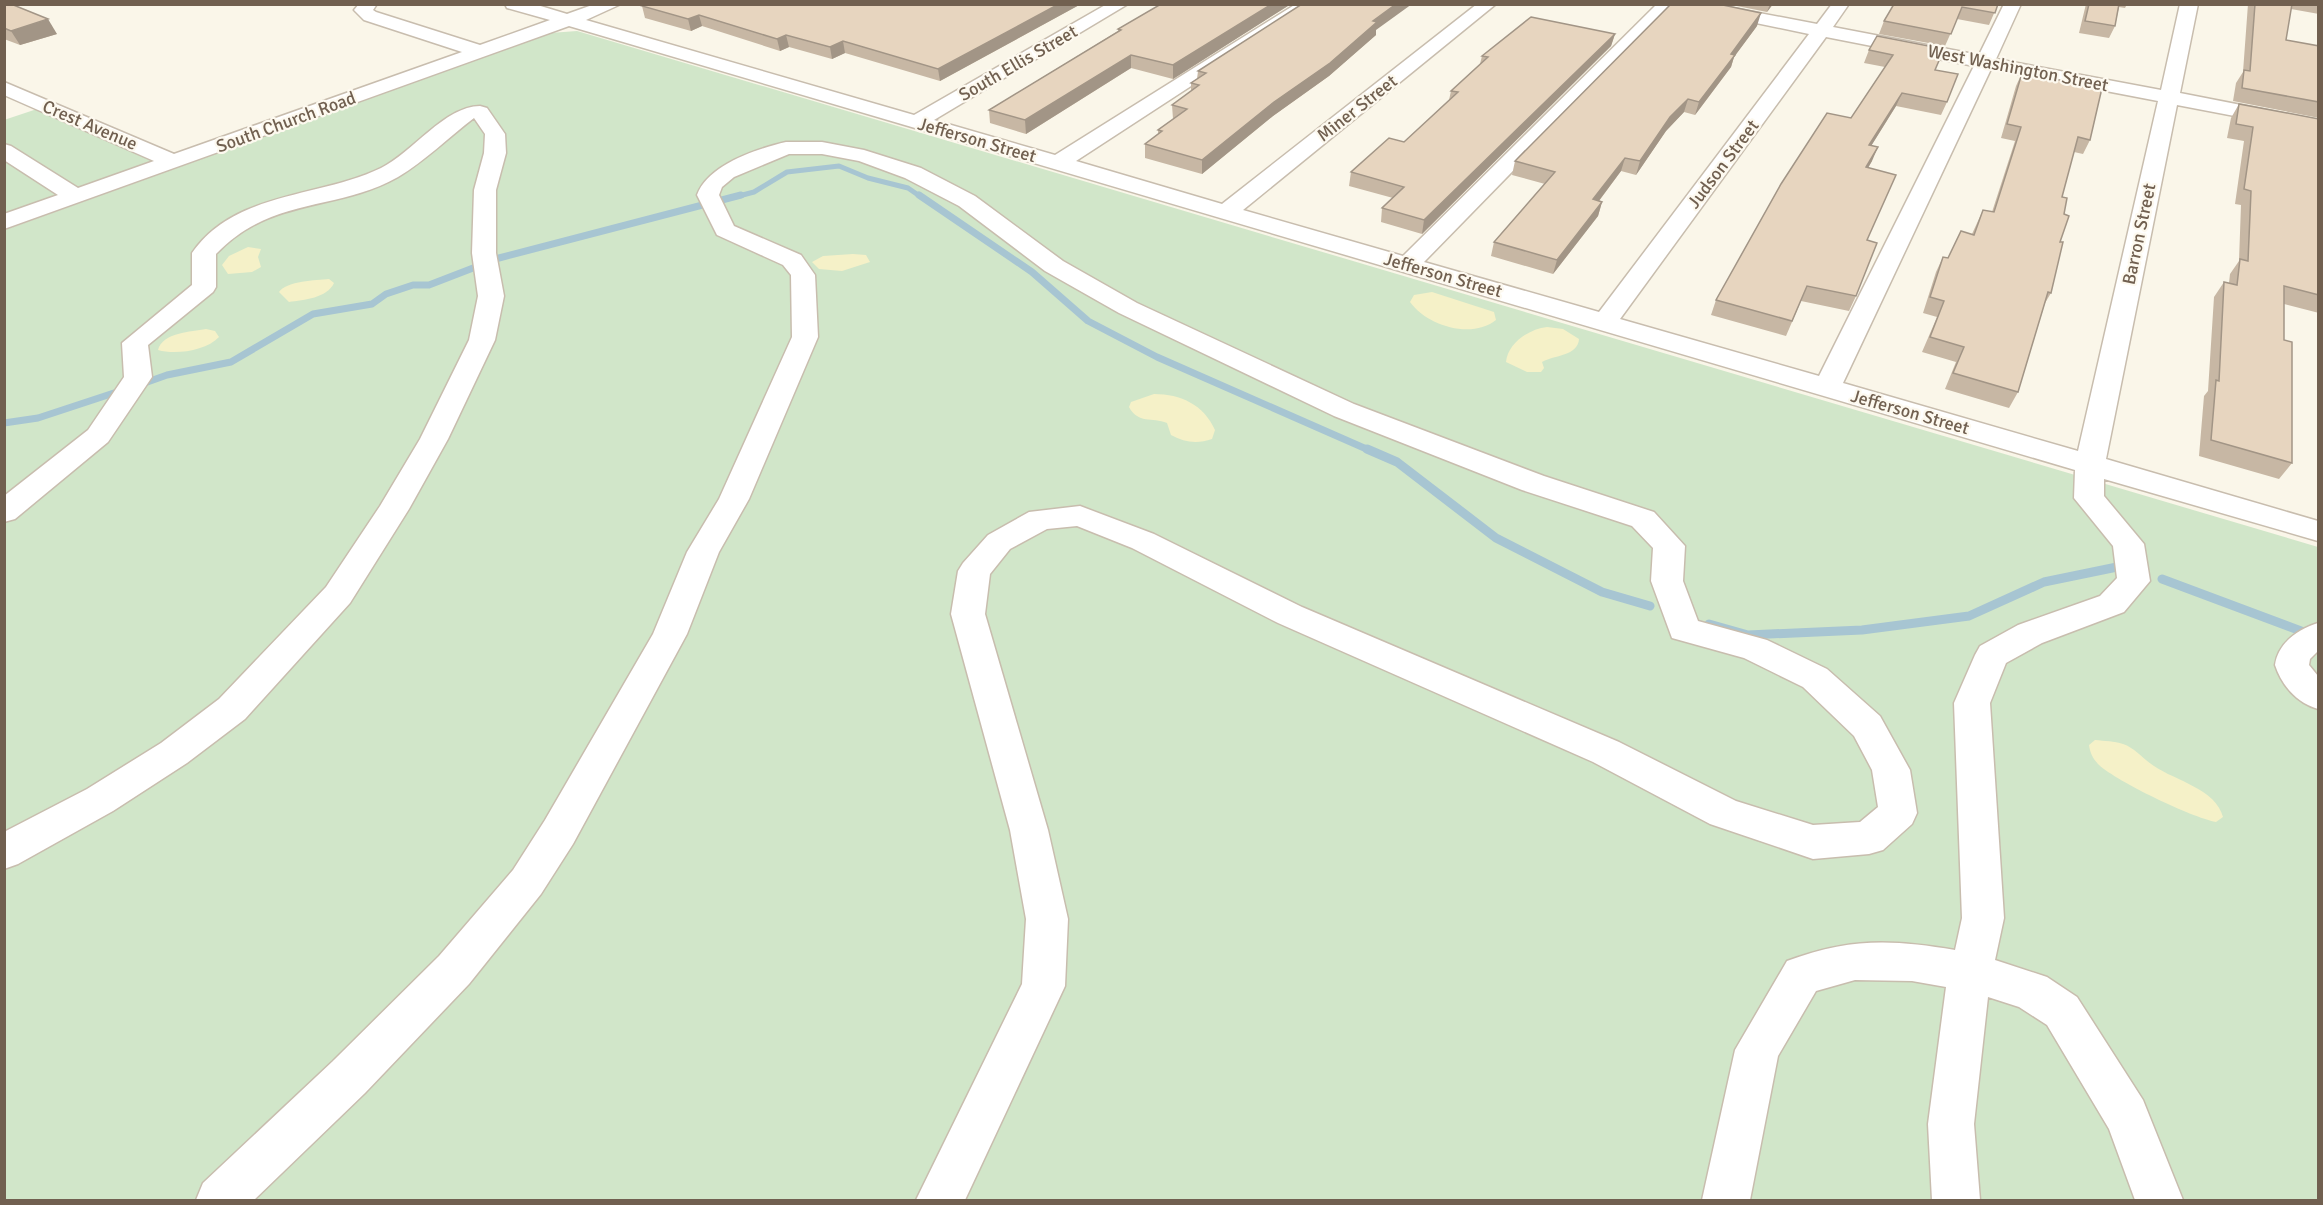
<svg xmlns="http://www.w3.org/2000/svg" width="2323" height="1205" font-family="Signika,sans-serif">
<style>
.green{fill:#d1e6c9}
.sand{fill:#f5f1c8}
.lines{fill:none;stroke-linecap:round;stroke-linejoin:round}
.stream-far2{stroke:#a7c5d2;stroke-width:5}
.stream-far1{stroke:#a7c5d2;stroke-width:7}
.stream{stroke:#a7c5d2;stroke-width:9}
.minor-casing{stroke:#c8bdae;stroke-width:3}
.minor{fill:#fff;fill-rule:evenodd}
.wall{fill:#c7b7a4}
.shaded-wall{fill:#a29586}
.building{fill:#e7d5bf;stroke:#a29586;stroke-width:1.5}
.labels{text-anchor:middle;stroke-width:4.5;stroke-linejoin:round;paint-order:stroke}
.far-street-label{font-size:18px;fill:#716050;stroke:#fdf9ef}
</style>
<rect width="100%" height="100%" fill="#faf6e9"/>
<!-- green -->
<g class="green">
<polygon points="577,31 2318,547 2318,1200 5,1200 5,230 550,33"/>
<polygon points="40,108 168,162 5,220 4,120"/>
</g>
<!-- sand -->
<g class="sand">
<polygon points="248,247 261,249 258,257 261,267 252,272 228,274 222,265 229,256"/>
<polygon points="853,254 866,255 870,262 842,271 819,269 812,262 823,256"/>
<path d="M329 279 334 283C327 298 304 300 289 302L279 292C287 281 316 280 329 279Z"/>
<path d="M1432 292 1494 312 1496 320C1471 340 1426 325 1410 302L1414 295Z"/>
<path d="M1547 327 1563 329 1579 339C1578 356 1554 355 1542 362L1544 368 1541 372H1527L1506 362C1508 343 1529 329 1547 327Z"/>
<path d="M206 329 215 331 219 337C206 351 175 355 158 350 163 332 191 332 206 329Z"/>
<path d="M1154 394C1181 394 1204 405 1215 430L1212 439C1198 444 1185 443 1171 435L1167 423C1152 417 1138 424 1129 407L1131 402Z"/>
<path d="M2095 740C2105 741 2114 741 2123 744 2135 748 2143 759 2154 766 2176 781 2216 789 2223 817L2216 822C2191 817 2118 782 2099 765 2093 759 2090 753 2089 745Z"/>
</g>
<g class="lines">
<!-- stream-far2 -->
<polyline class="stream-far2" points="735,197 754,192 787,172 839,166 868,178 908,188 921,197"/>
<!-- stream-far1 -->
<g class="stream-far1">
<polyline points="919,195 1032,272 1088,321 1157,357 1371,451"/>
<polyline points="139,385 167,375 231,362 313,314 372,304 386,294 413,285 429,285 499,258 741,195"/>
<polyline points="4,423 38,418 123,390"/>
</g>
<!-- stream -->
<g class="stream">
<polyline points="1367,449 1397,462 1496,538 1602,592 1650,606"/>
<polyline points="2162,579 2301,631"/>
<polyline points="1709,624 1748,635 1862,630 1969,616 2044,582 2117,567"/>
</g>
<defs>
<g id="minor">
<path d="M359 4H377L373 10 376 12 480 45 550 20 507 8 505 4H534L567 14 595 4H621L586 20 914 115 1107 4H1128L934 120 1055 155 1296 4H1317L1076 161 1222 204 1477 4H1496L1243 210 1403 256 1657 4H1712L1817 24 1832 4H1849L1833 27 1979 55 2004 4H2021L1996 59 2161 90 2180 4H2198L2180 93 2318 120V132L2177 105 2106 459 2318 521V541L2104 479V496L2144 544 2150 581 2124 612 2042 643 2006 663 1990 703 2004 918 1995 960 2047 977 2077 997 2143 1100 2183 1200H2135L2109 1129 2047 1025 2019 1007 1988 997 1974 1124 1980 1200H1932L1928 1124 1946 987 1912 981 1855 980 1816 991 1778 1056 1750 1200H1702L1735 1050 1787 961C1849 938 1891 939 1955 950L1962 918 1954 703 1975 655 1980 646 2018 625 2100 596 2117 578 2113 546 2074 498 2075 470 569 26 4 229V214L58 195 4 160V144L11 146 78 188 154 161 4 95V82L174 154 462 52 364 20 354 10ZM1674 6 1809 34 1599 312 1424 262ZM1826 37 1974 66 1819 376 1620 319ZM1991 69 2158 101 2078 451 1843 383Z"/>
<path d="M480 106 487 108 505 134 506 153 496 190V253L504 296 495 340 448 439 409 509 350 603 245 719 187 763 113 811 18 864 4 869V832L87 789 161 743 219 699 326 587 380 506 420 439 469 340 478 296 472 253 474 190 484 153 485 134 474 118C449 137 425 161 398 177 336 212 271 196 216 254V287L213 292 148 345 152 377 108 442 15 519 4 522V496L88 430 124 377 122 343 192 285V253C235 191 319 198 381 168 412 153 445 106 480 106Z"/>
<path d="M786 142H822L864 150 921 168 975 196 1063 261 1137 303 1354 404 1544 476 1654 512 1685 546 1683 581 1698 621 1767 640 1827 669 1880 716 1910 770 1917 813 1912 824 1883 850 1869 854 1813 859 1710 824 1593 762 1278 623 1132 548 1077 526 1047 529 1010 549 990 574 985 614 1048 830 1068 919 1065 986 965 1200H916L1022 984 1026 919 1010 830 951 614 958 571 963 563 988 535 1029 512 1080 506 1154 534 1302 607 1619 742 1736 801 1813 825 1860 822 1878 807 1872 770 1854 736 1803 687 1744 658 1672 638 1651 581 1653 548 1632 526 1522 490 1334 416 1119 313 1045 271 959 206 905 178 859 161 822 154H789L734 177 722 187 719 195 734 226 801 255 815 275 818 337 749 499 719 552 687 634 573 844 541 894 469 984 365 1093 254 1200H196L203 1183 333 1061 439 956 513 870 545 820 653 634 687 552 719 499 792 337 791 275 783 265 717 235 697 195C708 165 756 149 786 142Z"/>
<path d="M2318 623V651L2310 659 2309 665 2318 676V709C2297 703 2282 686 2275 665 2278 643 2298 629 2318 623Z"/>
</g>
</defs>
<!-- minor casing -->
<use href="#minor" class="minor-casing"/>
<!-- minor -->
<use href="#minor" class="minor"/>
</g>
<!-- wall -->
<g class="wall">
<polygon points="4,4 57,34 20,45 4,39"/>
<polygon points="1081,4 940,81 845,53 832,59 789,47 780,51 702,26 691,31 645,18 642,6"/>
<polygon points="1161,4 1291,4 1173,79 1131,68 1026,134 990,123 989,110 1118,31 1118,29"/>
<polygon points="1727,4 1773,4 1767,12"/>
<polygon points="1894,4 1998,4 1989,25 1957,19 1945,46 1879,34 1884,21"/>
<polygon points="2086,4 2127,4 2125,8 2119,7 2115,26 2109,38 2079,33"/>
<polygon points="2248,4 2319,4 2319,14 2291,9 2286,40 2319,46 2319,118 2233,101 2236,83 2243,72"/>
<polygon points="1757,26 1734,57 1731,67 1695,115 1684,112 1666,131 1636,175 1621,171 1599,201 1602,202 1598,216 1553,274 1491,256 1494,242 1545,184 1512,175 1515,161"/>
<polygon points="1376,30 1376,35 1329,76 1273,116 1202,174 1145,158 1145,144 1158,134 1158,130 1173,119 1172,105 1191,91 1191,83 1197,79 1198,71"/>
<polygon points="1615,34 1611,46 1422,234 1381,222 1382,208 1393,198 1349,186 1351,172 1404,142 1449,100 1451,91 1480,64 1482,56"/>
<polygon points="1877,36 1935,70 1947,102 1941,115 1896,106 1871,146 1872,161 1868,168 1867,240 1856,296 1849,311 1801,301 1786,336 1711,315 1716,300 1851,118 1885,67 1864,63 1869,50"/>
<polygon points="2022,73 2090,140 2083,154 2074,152 2062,197 2064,214 2060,242 2051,293 2045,303 2018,392 2009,408 1945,389 1956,362 1922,352 1937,317 1923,313 1936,272 1943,257 1948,258 1972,234 1983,210 1992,212 2015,141 2001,138 2016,86"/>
<polygon points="2239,104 2319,119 2319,313 2284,304 2284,340 2292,463 2279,479 2199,456 2204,396 2208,391 2214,297 2224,282 2229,283 2230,274 2239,261 2241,205 2235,204 2244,141 2227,138 2231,118"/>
</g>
<!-- shaded-wall -->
<g class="shaded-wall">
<polygon points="1059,4 1081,4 940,81 938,69"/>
<polygon points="1272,4 1291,4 1173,79 1173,65"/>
<polygon points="1396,4 1412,4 1376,30 1376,35 1329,76 1273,116 1202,174 1202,160 1373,21"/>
<polygon points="1770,4 1773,4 1767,12"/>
<polygon points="1761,13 1757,26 1734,57 1731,67 1695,115 1699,102 1731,54"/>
<polygon points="699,15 702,26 691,31 688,19"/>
<polygon points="48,19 57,34 20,45 11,31"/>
<polygon points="1615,34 1611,46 1422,234 1424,220"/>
<polygon points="786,35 789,47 780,51 777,39"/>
<polygon points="843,41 845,53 832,59 830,47"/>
<polygon points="1131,55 1131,68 1026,134 1025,120"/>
<polygon points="1902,93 1896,106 1863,159 1869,145"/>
<polygon points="1688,99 1684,112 1666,131 1636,175 1640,161 1670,117"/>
<polygon points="1878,147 1872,161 1860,181 1866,167"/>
<polygon points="1625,158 1621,171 1589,214 1593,199"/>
<polygon points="1602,202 1598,216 1553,274 1557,260"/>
</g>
<!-- building -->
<g class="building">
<polygon points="4,4 11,4 48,19 11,31 4,28"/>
<polygon points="647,4 1059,4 938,69 843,41 830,47 786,35 777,39 699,15 688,19 642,6"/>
<polygon points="1161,4 1272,4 1173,65 1131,55 1025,120 989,110 1121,30 1118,29"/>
<polygon points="1302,4 1396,4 1373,21 1377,22 1330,63 1274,102 1202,160 1145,144 1162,131 1158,130 1187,109 1172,105 1199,85 1191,83 1206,73 1198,71"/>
<polygon points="1671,4 1718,4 1761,13 1731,54 1735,55 1699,102 1688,99 1670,117 1640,161 1625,158 1593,199 1602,202 1557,260 1494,242 1555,172 1515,161"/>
<polygon points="1894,4 1998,4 1995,13 1962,7 1951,34 1884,21"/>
<polygon points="2089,4 2119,4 2115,26 2085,21"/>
<polygon points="2255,4 2292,4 2286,40 2319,46 2319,102 2242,88 2244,70 2250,71"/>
<polygon points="1531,17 1615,34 1424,220 1382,208 1404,187 1351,172 1389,138 1404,142 1458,92 1451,91 1488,57 1482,56"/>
<polygon points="1877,36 1944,49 1935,70 1958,74 1947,102 1902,93 1869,145 1878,147 1866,167 1896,175 1867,240 1877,243 1856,296 1807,286 1792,321 1716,300 1781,184 1827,113 1851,118 1893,55 1869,50"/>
<polygon points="2022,73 2102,88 2090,140 2078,137 2062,197 2067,198 2064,214 2069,216 2060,242 2063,242 2051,293 2048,292 2018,392 1953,373 1964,347 1930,337 1944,301 1930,297 1943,257 1948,258 1961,231 1974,235 1983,210 1994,212 2021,127 2007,124"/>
<polygon points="2239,104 2319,119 2319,295 2284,286 2284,340 2292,342 2292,463 2211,440 2216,380 2219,381 2224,282 2237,285 2240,259 2248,261 2251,191 2244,189 2253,127 2236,124"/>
</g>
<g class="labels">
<!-- far-street labels -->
<g class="far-street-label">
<text transform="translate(1018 63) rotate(-30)" y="6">South Ellis Street</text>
<text transform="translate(2018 68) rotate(11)" y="6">West Washington Street</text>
<text transform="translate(1357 108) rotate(-38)" y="6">Miner Street</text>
<text transform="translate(286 122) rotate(-20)" y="6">South Church Road</text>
<text transform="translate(90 125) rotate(23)" y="6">Crest Avenue</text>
<text transform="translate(977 140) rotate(16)" y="6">Jefferson Street</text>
<text transform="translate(1723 164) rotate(-53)" y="6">Judson Street</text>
<text transform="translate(2139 234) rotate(-78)" y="6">Barron Street</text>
<text transform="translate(1443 275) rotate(16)" y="6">Jefferson Street</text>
<text transform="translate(1910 412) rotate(16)" y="6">Jefferson Street</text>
</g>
</g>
<!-- border -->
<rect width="2323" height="1205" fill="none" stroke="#716050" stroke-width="12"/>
</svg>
